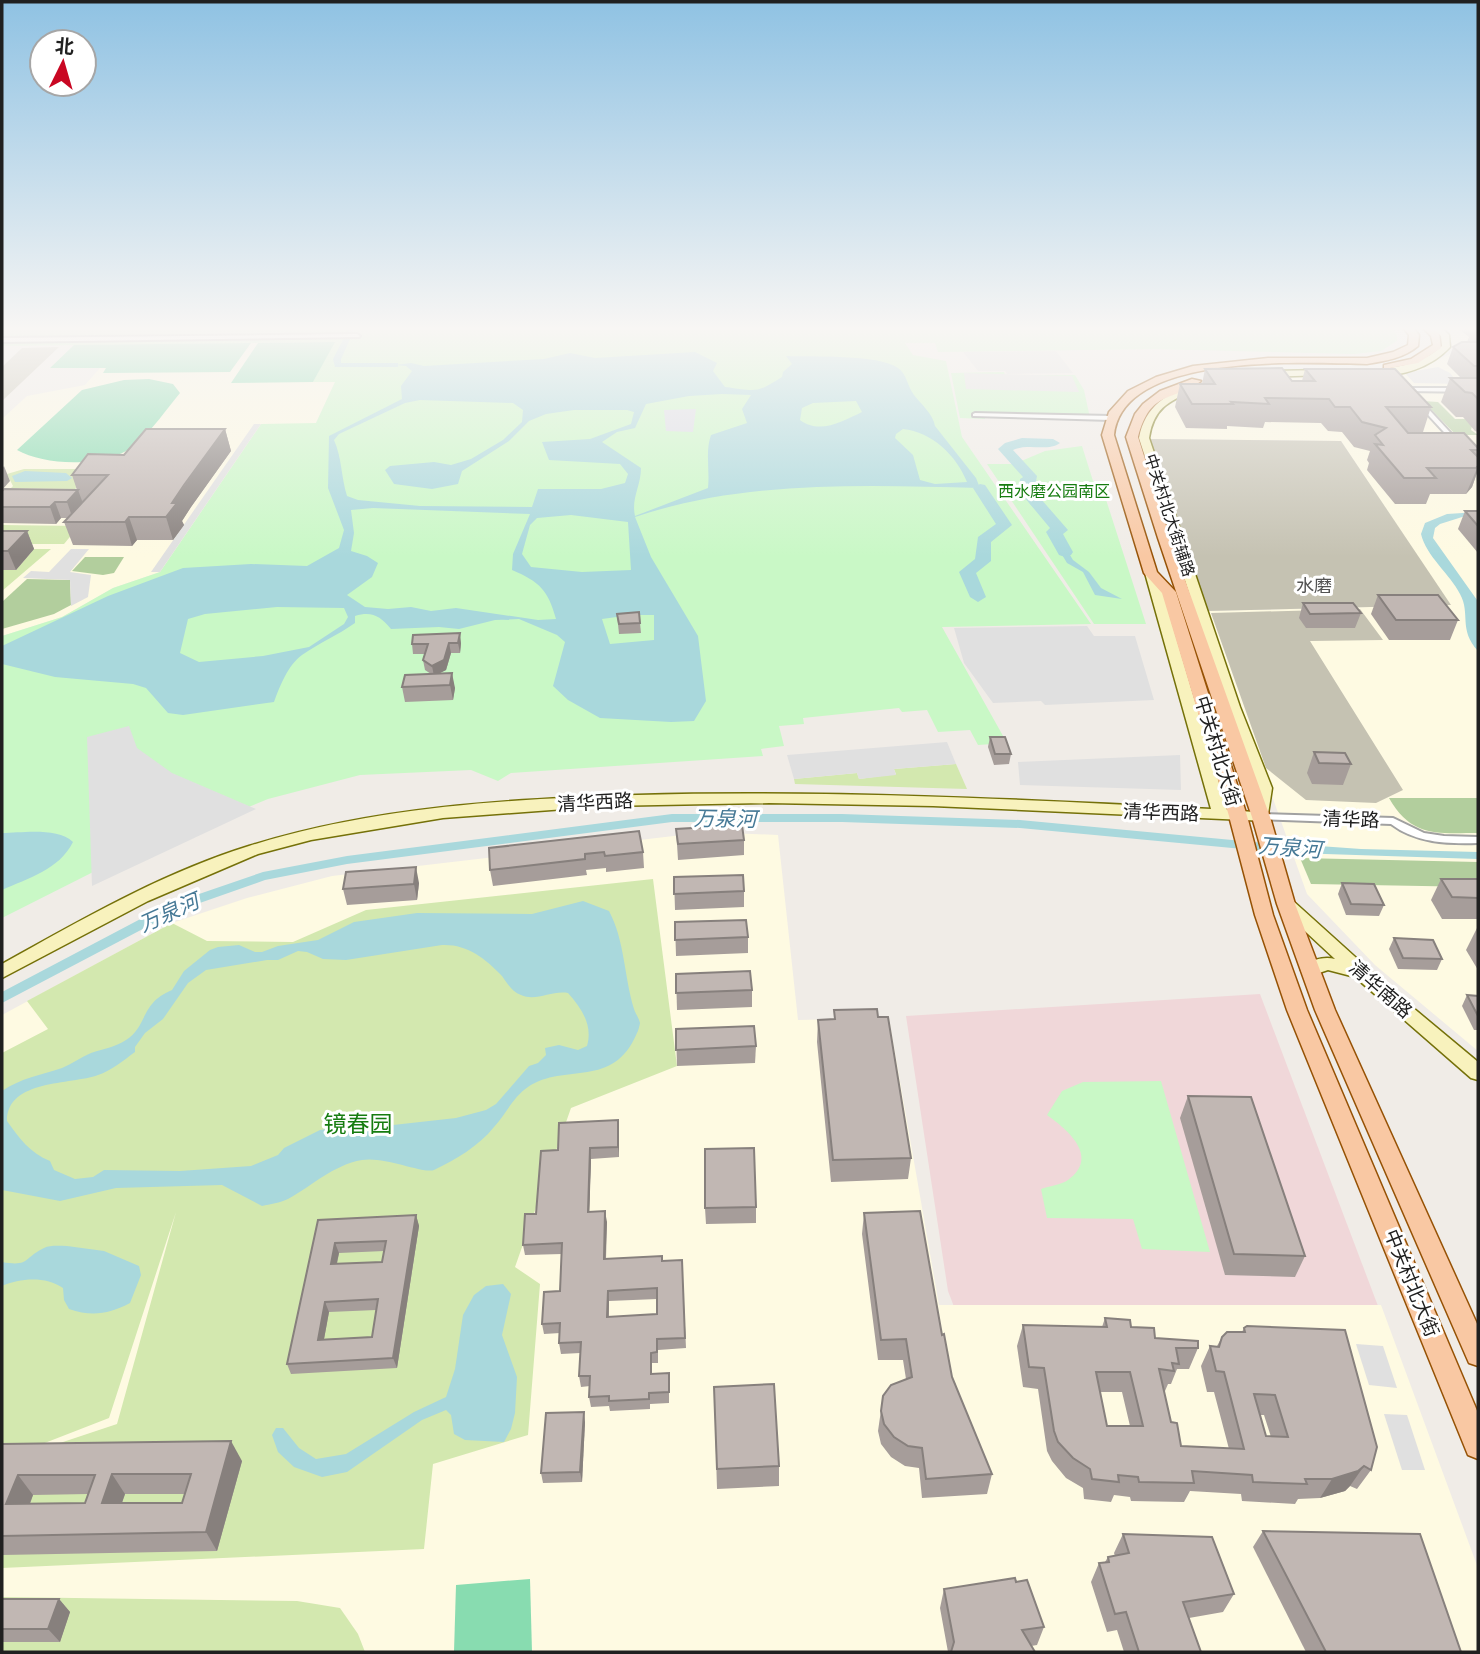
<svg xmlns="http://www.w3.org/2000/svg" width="1480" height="1654" font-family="Inter,'Noto Sans SC',sans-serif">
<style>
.commercial{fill:#f0d7d9}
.education{fill:#fefae2}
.construction{fill:#c5c2b2}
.grass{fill:#d3e8af}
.forest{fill:#b2ce9d}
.park{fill:#c9f8c6}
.pitch{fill:#88dcb0}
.parking{fill:#e0e0e0}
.plaza{fill:#dbdde6}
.water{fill:#a9d8dc;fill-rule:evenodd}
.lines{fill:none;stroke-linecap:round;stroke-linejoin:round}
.canal{fill:#a9d8dc;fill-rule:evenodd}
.river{fill:#a9d8dc;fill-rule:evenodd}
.street-casing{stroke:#a1a1a1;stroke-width:4}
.secondary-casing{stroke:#757109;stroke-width:3}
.primary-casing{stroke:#965205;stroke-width:3}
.street{fill:#fff;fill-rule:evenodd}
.secondary{fill:#f8f2bd;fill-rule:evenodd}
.primary{fill:#f9c8a3;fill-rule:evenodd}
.wall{fill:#a69d9a;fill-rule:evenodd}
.shaded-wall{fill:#87807d}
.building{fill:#c1b7b3;stroke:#87807d;stroke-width:2;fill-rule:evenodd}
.labels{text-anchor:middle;stroke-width:6;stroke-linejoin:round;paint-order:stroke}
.far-park-label{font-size:16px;fill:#167c10;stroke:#fff}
.far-street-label{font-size:16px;fill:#202020;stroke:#fff}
.far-neighbourhood-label{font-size:18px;fill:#535353;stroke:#fff}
.street-label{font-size:19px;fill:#202020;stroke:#fff}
.water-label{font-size:21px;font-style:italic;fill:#467996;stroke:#fff}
.near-park-label{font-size:23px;fill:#167c10;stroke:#fff}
</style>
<rect width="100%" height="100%" fill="#f0ece7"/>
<!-- commercial -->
<polygon class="commercial" points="1260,994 1468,1544 1037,1525 948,1291 906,1016"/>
<!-- education -->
<g class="education">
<polygon points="1441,326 1478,326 1478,1051 1375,965 1307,894 1206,611 1450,605 1341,441 1150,439 1147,424 1155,412 1207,386 1258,376 1385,375 1415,371 1452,353 1452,343"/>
<polygon points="335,342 314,382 335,382 316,423 160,572 113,588 62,617 2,636 2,419 27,396 85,385 100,368 50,368 74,345"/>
<polygon points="728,833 778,835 798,1020 889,1018 939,1305 1381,1305 1478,1568 1478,1652 2,1652 2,1015 172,923 247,898 332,876 682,835"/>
</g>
<!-- construction -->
<g class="construction">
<polygon points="59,347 2,401 2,367 22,348"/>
<polygon points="1150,439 1341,441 1451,605 1206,611"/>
<polygon points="1360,609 1383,640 1310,641 1403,790 1376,803 1306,800 1266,768 1211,613"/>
</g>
<!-- grass -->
<g class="grass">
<polygon points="24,469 98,469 75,489 11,488 13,486 7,474"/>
<polygon points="2,525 79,526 64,544 2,544"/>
<polygon points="34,549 51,549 2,591 2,570 16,570"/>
<polygon points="956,764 967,789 795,784 794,779 857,773 859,779 896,774 894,769"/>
<polygon points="653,879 677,1066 571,1108 515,1267 540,1284 528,1435 433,1464 424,1549 2,1568 2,1472 6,1461 117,1424 176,1212 109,1418 19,1453 2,1451 2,1053 48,1029 27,1001 172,923 207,941 293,942 366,910"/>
<polygon points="2,1597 297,1601 340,1608 358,1634 365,1652 2,1652"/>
</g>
<!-- forest -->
<g class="forest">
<polygon points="1423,401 1438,402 1455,419 1467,419 1472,426 1471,430 1478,435 1456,435"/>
<polygon points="85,557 124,557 114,573 103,575 72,571"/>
<polygon points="27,579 70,580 71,605 54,614 2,629 2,602"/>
<path d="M1389 798H1478V833C1437 833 1412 838 1389 798Z"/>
<polygon points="1300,858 1478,862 1478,887 1311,884"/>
</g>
<!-- park -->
<g class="park">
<polygon points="2,326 1387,326 1397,334 1397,341 1381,351 1354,354 1154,349 938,352 935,343 905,343 913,355 946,361 962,437 1091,624 942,627 1007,743 978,745 970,730 938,732 927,710 902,712 899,708 803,718 804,724 779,726 784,746 761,749 763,756 511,773 498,781 471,770 360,775 268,799 109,864 2,918 2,636 62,617 113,588 160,572 261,424 316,423 335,382 313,382 334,342 2,346"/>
<polygon points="1004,372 1005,375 1075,375 1084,390 1090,418 985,416 985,419 960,418 951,373"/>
<polygon points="1082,446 1093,481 1101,484 1146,624 1094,624 987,464 1014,464 1045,451"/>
<path d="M1161 1081 1210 1252 1142 1249 1133 1219 1047 1218 1041 1189C1049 1186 1061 1185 1068 1180 1100 1157 1068 1130 1047 1115L1062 1091 1083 1082Z"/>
</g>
<!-- pitch -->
<g class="pitch">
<polygon points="335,342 313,382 231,383 258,343"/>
<polygon points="251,343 230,372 103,373 106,368 50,368 74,345"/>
<path d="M149 379 173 384 180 393C166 410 153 429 137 443 111 468 47 467 17 450L82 390 124 380Z"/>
<polygon points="530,1579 532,1652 454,1652 456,1585"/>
</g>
<!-- parking -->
<g class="parking">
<polygon points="1056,351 1073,373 1007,374 1005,371 978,371 963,352"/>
<polygon points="1438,367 1450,373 1459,384 1414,383 1405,373"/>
<polygon points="964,373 1072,376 1079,392 966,389"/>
<polygon points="254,424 261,424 160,572 151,572"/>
<polygon points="71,549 89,549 70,572 91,575 88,597 71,606 70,580 23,578 31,571 49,572"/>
<polygon points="1087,626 1094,636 1135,636 1154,700 1045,705 1041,701 993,703 964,663 954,628"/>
<polygon points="129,726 137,748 172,773 256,809 92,886 87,737"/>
<polygon points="947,742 956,764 894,769 896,775 859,779 857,773 794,779 787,755"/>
<polygon points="1180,755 1181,790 1020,785 1018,762"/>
<polygon points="1356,1344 1383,1346 1397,1388 1369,1385"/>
<polygon points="1384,1414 1407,1415 1425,1470 1402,1470"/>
</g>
<!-- plaza -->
<polygon class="plaza" points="696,409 693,432 666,431 664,410"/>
<!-- water -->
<g class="water">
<path d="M695 352 717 363 713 371 725 387C757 391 755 394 782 377L783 372 792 364 786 356C811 357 878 354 898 368 907 374 907 386 914 395 921 404 933 414 935 426L976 478 980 488C865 485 745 480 635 517L651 557 698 636 706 701 694 721 671 722 600 718 568 700 553 686 565 642 557 635 519 619 495 620 459 629 439 627 391 629C380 616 372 611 355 616V623C338 635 319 643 302 655 288 665 280 686 274 702L183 715 168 713 146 688 133 684 55 677 2 664V646L108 596 183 568 251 564 307 566 339 548 344 530 328 488 329 436 402 399 401 386 412 371 406 366 395 365 411 363 424 366 544 359 570 353 595 358ZM722 394 751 395 742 409 747 423 711 435C705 452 710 470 708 488L635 516C631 498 641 486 641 468L602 442 617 432 635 428 646 404 689 396ZM420 400 513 403 523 410 522 422 503 440 471 459 451 465 434 462 390 466 385 470 394 484 432 489 458 484 462 471 509 441 529 421 546 414 574 410H627L634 412 631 424 590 439 542 442 549 460 620 464 628 474 625 483 601 489H538L532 507 420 506 358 500 347 496C341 477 342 458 334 440L339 434 405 403ZM856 401 862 412C843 421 820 435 800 420L802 408 813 403ZM903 429C932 432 956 455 967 482L935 484 920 480 913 455 895 438 896 434ZM373 508 530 514 513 554 512 570C540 582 548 590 556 619L538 620 456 608 431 611 411 607 388 609 365 607 347 595 372 577 378 563 367 556 351 551 354 533 351 510ZM571 515 628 522 631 570 582 572 531 567 522 554 530 525 537 518ZM277 607 344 608 348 617 344 624 309 647 263 656 199 662 180 653 188 619 205 614ZM631 615H654V640L610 644 602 619Z"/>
<path d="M1022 467H1025L1033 476 1038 504 1046 508 1061 531 1057 534 1073 560 1089 572 1101 588 1122 599 1095 595 1083 572 1067 563 1049 533 1053 528C1047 517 1040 515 1032 506 1028 502 1026 497 1020 493V479L1025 476Z"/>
<polygon points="25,471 66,473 72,478 67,481 15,482 12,476"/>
<path d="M1478 512 1440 524 1435 528 1433 538 1477 600 1478 651C1458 629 1471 614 1460 594 1450 574 1426 556 1421 534L1425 523 1447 514Z"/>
<path d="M2 833C22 833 57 827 73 842 59 870 28 878 2 890Z"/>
<polygon points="1291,844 1361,849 1478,852 1478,859 1295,853"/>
<path d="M583 901 609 911C625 941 624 976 634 1009 635 1013 639 1018 640 1023 640 1024 638 1032 637 1033 613 1090 565 1062 528 1087 513 1097 506 1114 494 1127 479 1146 455 1160 434 1170 424 1174 384 1156 362 1160 333 1165 312 1186 288 1199 280 1203 270 1204 262 1206L222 1185 116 1188 60 1201 2 1190V1091C21 1078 41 1075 62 1068 72 1064 81 1057 91 1053 103 1049 115 1047 126 1040 148 1026 140 1003 172 990L184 971 210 950 218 947 239 945 255 952H262L278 946 318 940 354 922 417 913 532 914ZM442 945C467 944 485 958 502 976 507 983 512 992 521 995 536 1002 552 990 568 993 582 1009 593 1025 587 1046L578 1050 559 1045 545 1048 546 1055 538 1063 529 1066 496 1104 486 1110 456 1118 393 1125 359 1124 320 1130 284 1148 278 1155 251 1166 180 1171 104 1170 93 1177 75 1179 54 1170 50 1161C30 1153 19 1138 7 1121 7 1079 71 1085 98 1075 111 1071 124 1060 135 1052V1047L145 1033 163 1019 188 983 206 970 267 960H278L298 951 307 952 323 959 346 960Z"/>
<path d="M67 1246 104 1251 139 1266 141 1275 130 1303C109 1314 92 1317 69 1309L64 1300 63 1288C46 1276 20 1278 2 1286V1262C30 1267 23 1258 44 1248 50 1245 59 1246 67 1246Z"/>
<polygon points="503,1284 511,1294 502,1335 517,1377 515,1413 511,1429 504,1442 465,1440 454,1434 451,1415 446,1410 422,1420 347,1472 322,1477 294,1467 278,1452 272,1435 276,1428 283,1428 299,1448 316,1459 346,1454 414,1412 446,1397 455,1369 463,1315 474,1295 486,1286"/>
</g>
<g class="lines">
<!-- canal -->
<g class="canal">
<polygon points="116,326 171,326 168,328 119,328"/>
<polygon points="229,326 273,326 270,328 232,328"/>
<polygon points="350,326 356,326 341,359 341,363 398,363 398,367 335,367 333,359"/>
<polygon points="672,814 842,814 1020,820 1308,847 1314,851 1308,855 1020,828 842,822 672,822 347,864 265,880 177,911 2,1003 2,992 167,905 263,872 347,856"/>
</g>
<!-- river -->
<g class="river">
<path d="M1022 438 1053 439 1060 443C1048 452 1028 443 1013 450L1037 476 1034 491 1068 530 1063 534 1073 552 1071 555 1065 557 1059 555 1046 532 1050 528 1020 492 1023 477 998 449 1005 443Z"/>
<polygon points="980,484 985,485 1012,525 991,542 991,561 976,573 986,597 978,602 970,597 959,572 975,559 978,537 996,524 973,488"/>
</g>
<defs>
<g id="street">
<polygon points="357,334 360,336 359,337 2,342 2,338"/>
<polygon points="1407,388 1478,388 1478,392 1405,391 1404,390"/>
<polygon points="1418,402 1422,402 1459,442 1459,444 1455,444 1418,404"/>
<polygon points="975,413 1111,416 1114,418 1111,420 973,416 973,414"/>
<path d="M1261 814 1393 818 1424 833 1444 836 1478 837V843C1447 844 1416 843 1391 824L1257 819 1256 817 1257 815Z"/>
</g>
<g id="secondary">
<path d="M1431 326H1440L1449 335 1450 347C1432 367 1400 378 1373 375V371C1399 366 1421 365 1442 346L1441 336Z"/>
<polygon points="1325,370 1328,371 1328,375 1264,377 1259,374 1264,371"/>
<path d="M1197 383 1202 386 1200 388C1172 400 1154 405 1149 438L1240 707 1272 788 1267 821 933 806 769 803 605 806 443 818 311 840 258 854 148 901 2 978V964C81 920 162 873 249 846 373 807 508 799 637 795 829 790 1020 799 1211 809L1145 573 1151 569 1157 573 1227 810 1254 812 1256 788 1226 707 1139 438C1145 406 1167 393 1197 383Z"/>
<path d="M1286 898 1292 900 1394 992 1478 1062V1080L1471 1078 1355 977 1328 970 1310 976 1304 975 1301 970C1307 960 1324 956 1335 959L1280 908 1278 904 1280 900Z"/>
</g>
<g id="primary">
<path d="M1402 326H1412L1419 335 1418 346C1404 358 1385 361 1367 364 1306 363 1123 351 1114 435L1157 572 1176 592 1247 816 1273 915 1307 1010 1478 1413V1459L1468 1455 1287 1010 1255 915 1229 816 1162 593 1144 573 1102 435 1109 412 1128 391 1156 377 1193 366 1268 358H1367L1393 352 1408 345 1409 335Z"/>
<polygon points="1421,326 1431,326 1439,333 1441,348 1418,363 1384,369 1384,365 1411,359 1433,345 1431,336"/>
<path d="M1192 379 1201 381C1171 403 1151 389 1138 437L1170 538 1270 817 1295 904 1335 1010 1478 1326V1366L1469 1363 1315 1010 1277 904 1252 817 1158 538 1126 437 1135 414 1143 404 1160 391Z"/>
</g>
</defs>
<!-- street casing -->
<use href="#street" class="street-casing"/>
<!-- secondary casing -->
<use href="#secondary" class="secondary-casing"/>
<!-- primary casing -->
<use href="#primary" class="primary-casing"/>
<!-- street -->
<use href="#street" class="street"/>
<!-- secondary -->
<use href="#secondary" class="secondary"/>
<!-- primary -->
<use href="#primary" class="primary"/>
</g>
<!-- wall -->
<g class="wall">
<polygon points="1455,326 1478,326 1478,432 1475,431 1463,417 1456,417 1441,402 1450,378 1461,378 1447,364 1453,347 1467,342 1469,337"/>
<polygon points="1205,369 1292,381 1302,381 1305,369 1431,407 1423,432 1407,432 1478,448 1478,470 1472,487 1466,494 1430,494 1426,504 1395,504 1367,470 1369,463 1367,460 1370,451 1354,447 1342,432 1328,431 1321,423 1265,422 1263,428 1227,426 1227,429 1186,428 1175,407 1180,384 1202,384"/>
<polygon points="225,429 231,451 191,507 182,521 184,525 173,540 137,540 132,546 73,545 64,522 68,518 61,518 56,524 2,523 2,491 77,490 72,475 124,455"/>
<polygon points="1465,511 1478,511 1478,553 1458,529"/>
<polygon points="2,531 27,531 34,549 16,570 2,570"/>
<polygon points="1378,595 1458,620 1450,640 1389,640 1371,614"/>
<polygon points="1303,603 1361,613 1355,628 1306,628 1299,618"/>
<polygon points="617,614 640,623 641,633 619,634"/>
<polygon points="461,643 460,653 451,653 446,670 438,674 455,688 453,700 405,702 402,687 431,674 425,670 423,660 425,654 413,654 412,644"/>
<polygon points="990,737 1011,754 1009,764 994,765 988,747"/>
<polygon points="1314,752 1351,764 1343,785 1312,784 1307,773"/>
<polygon points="676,829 744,840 744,855 678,860"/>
<polygon points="489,848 643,852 644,868 606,872 606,868 586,870 587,875 493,886 490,870"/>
<polygon points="674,877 744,891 744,907 675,910"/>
<polygon points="1441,879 1478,879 1478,919 1442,919 1431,900"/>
<polygon points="419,883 417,900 347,905 343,889"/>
<polygon points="1342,883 1384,905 1379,916 1346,915 1338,894"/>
<polygon points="675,922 748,937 748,953 676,956"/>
<polygon points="1477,928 1478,928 1478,970 1466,950"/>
<polygon points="1394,938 1442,959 1437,970 1398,969 1389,949"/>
<polygon points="676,974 752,990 752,1007 677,1010"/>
<polygon points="1467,995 1478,996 1478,1030 1474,1030 1462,1006"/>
<polygon points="834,1010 878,1017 911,1158 908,1179 831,1182 817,1042 818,1020 834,1020"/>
<polygon points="676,1029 756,1046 755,1063 677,1066"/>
<polygon points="1188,1096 1305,1256 1295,1277 1225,1275 1180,1118"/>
<path d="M618 1120 619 1157 591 1159 589 1212 607 1222 606 1259 662 1261 682 1260 686 1348 658 1350V1363H652V1374L669 1383V1403L650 1404V1409L610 1411 609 1406 591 1407 589 1397 590 1386 581 1387 579 1376 580 1353 561 1354 559 1343 560 1333 544 1334 542 1324 560 1291 562 1254 525 1255 523 1245 536 1214 558 1150ZM657 1299V1314L609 1317V1301Z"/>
<polygon points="756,1207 756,1223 706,1224 705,1208"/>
<polygon points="864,1213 942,1335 952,1377 992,1474 987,1494 922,1498 919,1468 905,1466 891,1457 881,1444 878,1431 883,1396 906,1379 903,1360 878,1360 862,1234"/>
<path d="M416 1215 419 1226 397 1368 291 1374 287 1364 318 1220ZM384 1251 382 1262 337 1264 339 1253ZM376 1310 372 1337 324 1339 329 1312Z"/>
<path d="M1105 1318 1131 1327 1155 1338 1198 1348 1189 1369H1177L1171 1384H1168L1165 1391H1164L1171 1422 1181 1446 1229 1449 1214 1392H1207L1201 1366 1210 1346H1217L1222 1337 1242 1332 1244 1328 1371 1470 1357 1489 1350 1486 1345 1491 1320 1498 1298 1499 1295 1504 1242 1501 1241 1494 1190 1491 1184 1502 1131 1501 1130 1497 1114 1495 1111 1502 1084 1499 1083 1488 1066 1478 1052 1461 1047 1451 1038 1389 1023 1387 1017 1346 1023 1325 1102 1327ZM1100 1392H1122L1130 1426H1107ZM1260 1415H1264L1271 1437 1266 1436Z"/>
<polygon points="714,1387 779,1466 779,1486 717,1489"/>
<polygon points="585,1422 582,1482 543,1483 541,1473"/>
<path d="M2 1444 242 1461 217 1551 2 1555ZM88 1494 85 1503 30 1504 33 1495ZM125 1494H185L182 1503H122Z"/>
<polygon points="1263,1531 1461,1652 1306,1652 1253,1547"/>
<polygon points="1123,1534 1234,1594 1223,1612 1189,1618 1201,1652 1124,1652 1117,1630 1107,1632 1091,1582 1099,1563 1105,1562 1108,1557 1115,1556 1114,1553"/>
<polygon points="1016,1582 1044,1627 1037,1645 1031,1646 1035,1652 948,1652 940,1608 944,1589"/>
<polygon points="2,1599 59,1599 70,1612 60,1642 2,1642"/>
</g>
<!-- shaded-wall -->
<g class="shaded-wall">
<polygon points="225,429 231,451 191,507 182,521 184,525 173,540 166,517 172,503"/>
<polygon points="4,466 10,481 2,490 2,469"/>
<polygon points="1478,466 1478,470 1472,487 1466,494"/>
<polygon points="78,490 84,506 73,519 67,502"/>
<polygon points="55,502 61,518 56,524 50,507"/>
<polygon points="129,517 137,540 132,546 125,522"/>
<polygon points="27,531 34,549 16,570 8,551"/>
<polygon points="460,633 461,643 460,653 458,643"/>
<polygon points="449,643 451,653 446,670 434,676 432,666"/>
<polygon points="452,673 455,688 453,700 450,685"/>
<polygon points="416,867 419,883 417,900 414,884"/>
<polygon points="618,1120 619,1131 619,1157 618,1147"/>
<polygon points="590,1148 591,1159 589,1223 588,1212"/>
<polygon points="605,1211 607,1222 605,1269 604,1259"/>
<polygon points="416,1215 419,1226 397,1368 393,1358"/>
<polygon points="335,1243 339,1253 334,1275 331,1264"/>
<polygon points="608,1291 609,1301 608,1327 607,1317"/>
<polygon points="325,1302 329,1312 322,1350 318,1340"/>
<polygon points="584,1412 585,1422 582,1482 580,1472"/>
<polygon points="231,1441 242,1461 217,1551 206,1532"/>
<polygon points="1364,1466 1350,1486 1345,1491 1320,1498 1332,1479"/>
<polygon points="112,1474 125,1494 115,1522 102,1503"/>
<polygon points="18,1475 33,1495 22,1523 6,1504"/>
<polygon points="59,1599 70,1612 60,1642 48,1629"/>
</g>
<!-- building -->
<g class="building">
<polygon points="1472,328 1478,328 1478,334"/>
<polygon points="1462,342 1478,342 1478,366 1474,366 1453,347"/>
<polygon points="1282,368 1292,381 1315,381 1305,369 1395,369 1431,407 1386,407 1408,433 1464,433 1478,448 1478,450 1471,450 1478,457 1478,466 1476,468 1427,468 1436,478 1404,478 1375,444 1383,445 1375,435 1386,428 1362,422 1350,407 1335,407 1329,399 1265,398 1269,404 1231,402 1233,404 1192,404 1180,384 1215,384 1205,369"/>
<polygon points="1450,378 1478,378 1478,399 1472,393 1465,392"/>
<polygon points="146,429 225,429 184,485 172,503 177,503 166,517 129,517 125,522 64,522 108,475 72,475 88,454 124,455"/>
<polygon points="4,489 78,490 67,502 55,502 50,507 2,507 2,491"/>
<polygon points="1465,511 1478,511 1478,526"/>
<polygon points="2,531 27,531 8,551 2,551"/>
<polygon points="1378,595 1438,595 1458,620 1396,620"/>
<polygon points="1303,603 1353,603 1361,613 1310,614"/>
<polygon points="639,612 640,623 619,624 617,614"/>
<polygon points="460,633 458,643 449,643 444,660 432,666 423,660 428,644 412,644 413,635"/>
<polygon points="452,673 450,685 402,687 405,675"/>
<polygon points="990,737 1005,737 1011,754 995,754"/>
<polygon points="1314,752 1345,753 1351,764 1319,763"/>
<polygon points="742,825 744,840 678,844 676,829"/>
<polygon points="639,831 643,852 605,856 604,852 585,854 585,859 490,870 489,848"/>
<polygon points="416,867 414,884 343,889 346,872"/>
<polygon points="743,875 744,891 674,894 674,877"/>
<polygon points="1441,879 1478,879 1478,898 1452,897"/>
<polygon points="1342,883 1374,884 1384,905 1351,904"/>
<polygon points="746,920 748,937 675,940 675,922"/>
<polygon points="1394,938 1433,940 1442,959 1403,958"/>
<polygon points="750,971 752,990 676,993 676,974"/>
<polygon points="1467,995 1478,996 1478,1016"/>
<polygon points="877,1009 878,1017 888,1017 911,1158 833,1160 818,1020 835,1019 834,1010"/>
<polygon points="754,1026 756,1046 676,1050 676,1029"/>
<polygon points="1188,1096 1251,1097 1305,1256 1234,1254"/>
<path d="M618 1120V1147L590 1148 588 1212 605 1211 604 1259 662 1256V1261L682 1260 685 1338 657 1339V1352L651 1353V1374L669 1373V1392L649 1393V1399L609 1401V1396L589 1397 590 1376H579L581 1342 559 1343 560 1323 542 1324 544 1292 560 1291 562 1243 523 1245 525 1214H536L541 1151 558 1150 559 1123ZM657 1288V1314L607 1317 608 1291Z"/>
<polygon points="754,1148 756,1207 705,1208 705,1149"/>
<polygon points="920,1211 942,1335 944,1334 952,1377 992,1474 926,1479 922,1448 908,1446 894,1437 884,1424 881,1411 883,1396 891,1385 912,1377 906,1339 881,1340 864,1213"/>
<path d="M416 1215 393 1358 287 1364 318 1220ZM386 1241 382 1262 331 1264 335 1243ZM378 1299 372 1337 318 1340 325 1302Z"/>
<path d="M1105 1318 1130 1320 1131 1327 1154 1328 1155 1338 1198 1341V1348H1176L1179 1364 1172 1363 1174 1371 1159 1369 1171 1422 1177 1423 1181 1446 1244 1449 1224 1372 1216 1371 1210 1346 1219 1347 1222 1337 1227 1332H1245L1244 1328 1247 1326 1345 1330 1377 1447 1371 1470 1364 1466 1358 1471 1332 1479H1305L1307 1484 1253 1482 1252 1475 1192 1471 1194 1483 1139 1482 1138 1477 1118 1475 1119 1482 1092 1479 1090 1469 1073 1458 1058 1442 1054 1431 1044 1368 1029 1367 1023 1325 1107 1327ZM1096 1372H1130L1143 1426H1107ZM1254 1394 1275 1395 1288 1437 1266 1436Z"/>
<polygon points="774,1384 779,1466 717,1469 714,1387"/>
<polygon points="584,1412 580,1472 541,1473 546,1413"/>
<path d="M231 1441 206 1532 2 1536V1444ZM112 1474H191L182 1503H102ZM18 1475H95L85 1503 6 1504Z"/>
<polygon points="1263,1531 1420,1534 1461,1652 1326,1652"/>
<polygon points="1123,1534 1212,1537 1234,1594 1183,1602 1201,1652 1139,1652 1126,1612 1115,1614 1099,1563 1109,1562 1108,1557 1129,1553"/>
<polygon points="1015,1578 1016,1582 1027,1580 1044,1627 1022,1630 1035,1652 951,1652 954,1642 944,1589"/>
<polygon points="2,1599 59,1599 48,1629 2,1629"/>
</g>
<!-- sky -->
<linearGradient id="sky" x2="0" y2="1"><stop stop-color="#8fc2e3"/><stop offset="0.59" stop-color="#f8f6f4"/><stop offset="1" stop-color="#f8f6f4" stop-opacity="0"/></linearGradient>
<rect width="1480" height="557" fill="url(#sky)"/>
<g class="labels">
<!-- far-park labels -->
<g class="far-park-label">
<text x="1054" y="497">西水磨公园南区</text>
</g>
<!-- far-street labels -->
<g class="far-street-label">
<text transform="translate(1170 515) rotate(72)" y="6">中关村北大街辅路</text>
</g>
<!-- far-neighbourhood labels -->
<g class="far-neighbourhood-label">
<text x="1314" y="592">水磨</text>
</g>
<!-- street labels -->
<g class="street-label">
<text transform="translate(1218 751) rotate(73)" y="7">中关村北大街</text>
<text transform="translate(595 802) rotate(-3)" y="7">清华西路</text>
<text transform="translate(1161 812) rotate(2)" y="7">清华西路</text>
<text transform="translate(1351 819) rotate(2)" y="7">清华路</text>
<text transform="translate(1381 989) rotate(41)" y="7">清华南路</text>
<text transform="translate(1412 1283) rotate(68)" y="7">中关村北大街</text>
</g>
<!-- water labels -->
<g class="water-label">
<text transform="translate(725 819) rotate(1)" y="7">万泉河</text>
<text transform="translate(1290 848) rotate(4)" y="7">万泉河</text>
<text transform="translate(169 913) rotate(-24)" y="7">万泉河</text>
</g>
<!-- near-park labels -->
<g class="near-park-label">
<text x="358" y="1132">镜春园</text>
</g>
</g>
<!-- border -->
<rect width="1480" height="1654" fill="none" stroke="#202020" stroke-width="7"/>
<!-- north arrow -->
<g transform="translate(63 63) rotate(5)"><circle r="33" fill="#ffffff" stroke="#a6a6a6" stroke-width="2"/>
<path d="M0-5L12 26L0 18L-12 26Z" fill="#c90723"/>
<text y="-10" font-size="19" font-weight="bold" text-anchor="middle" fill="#202020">北</text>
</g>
</svg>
